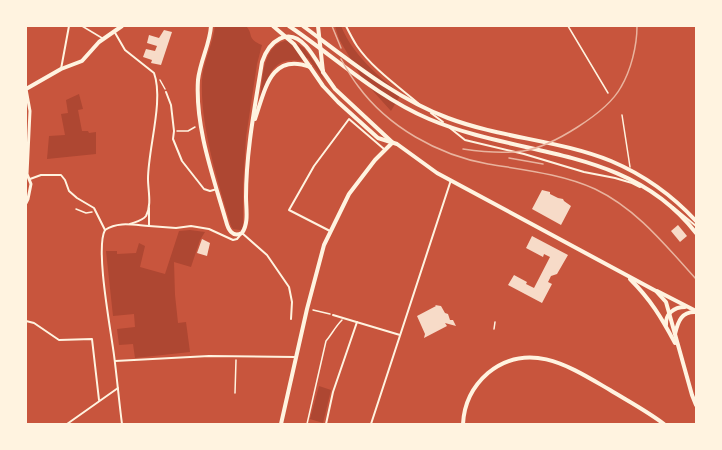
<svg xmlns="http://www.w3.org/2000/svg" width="722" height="450" font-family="Karla,sans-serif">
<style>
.green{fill:#ae4732}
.building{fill:#f7dbc8}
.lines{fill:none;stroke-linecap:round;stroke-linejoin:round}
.path{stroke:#fff3e0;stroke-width:1.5}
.service{stroke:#fff3e0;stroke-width:1.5}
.pedestrian{stroke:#fff3e0;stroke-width:1.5}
.minor{stroke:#fff3e0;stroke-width:2}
.tertiary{stroke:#fff3e0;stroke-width:3}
.secondary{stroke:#fff3e0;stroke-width:4}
.primary{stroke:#fff3e0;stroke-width:4}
.trunk{stroke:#fff3e0;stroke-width:4}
.rail{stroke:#e9b49f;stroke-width:1.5}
</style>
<rect width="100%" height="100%" fill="#c8553d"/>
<!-- green -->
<g class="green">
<path d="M215 26H246C254 34 246 39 262 45L257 64 246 137 243 187V225L242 229 240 230 233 229 231 226C218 182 200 126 202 80 203 62 213 44 215 26Z"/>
<path d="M335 26H341C353 55 377 75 401 94L391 111 363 80 339 39Z"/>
<path d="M290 40 304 48 318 67 325 82 308 58 303 61C272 56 269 75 260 99 263 77 262 42 290 40Z"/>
<polygon points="79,94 83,109 78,110 82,131 88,131 89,133 96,132 96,154 47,159 49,136 65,135 61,114 68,113 66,100"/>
<polygon points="190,230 205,232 200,240 191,267 174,262 175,295 178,323 186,322 190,352 135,358 133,344 119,345 117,329 135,327 134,314 113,316 106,251 117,251 117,254 136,253 139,243 145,246 140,267 165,274 179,231"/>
<polygon points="319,386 331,390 323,423 310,419"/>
</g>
<!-- building -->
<g class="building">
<polygon points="164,30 172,32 161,65 151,63 152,60 143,57 146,49 155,51 157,46 147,43 149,35 159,38"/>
<polygon points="542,190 550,192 550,194 558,198 563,199 564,201 571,206 561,225 532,209"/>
<polygon points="678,225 687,236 680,242 671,231"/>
<polygon points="532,236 568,255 557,274 551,276 548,282 552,284 542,303 508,285 514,275 527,282 526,284 534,288 550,257 544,254 543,257 526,248"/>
<polygon points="202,239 210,243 207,256 197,253"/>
<polygon points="435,305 441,306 445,313 448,314 450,320 453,320 456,326 445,323 447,326 424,338 425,334 417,316 436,306"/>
</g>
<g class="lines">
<!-- path -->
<g class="path">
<polyline points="160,80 165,89"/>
<polyline points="177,131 188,131 195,127"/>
<polyline points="76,209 86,213 92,212"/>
<polyline points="313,310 330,314"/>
<polyline points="494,329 495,322"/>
<polyline points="235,393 236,360"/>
</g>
<!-- service -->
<g class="service">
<polyline points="568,26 608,93"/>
<polyline points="622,115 630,167"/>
<path d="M307 424 326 341C332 334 335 327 342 320"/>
</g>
<!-- pedestrian -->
<polyline class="pedestrian" points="82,26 102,38"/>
<!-- minor -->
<g class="minor">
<path d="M346 26C349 32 353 40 357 46 372 68 399 87 419 104"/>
<path d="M114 31 125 50 154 73C164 100 148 149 148 179 148 190 152 205 146 216 142 221 135 222 130 224"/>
<polyline points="61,69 69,26"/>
<polyline points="166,92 171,105 174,131 173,139 182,161 204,189 210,191 217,189"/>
<polyline points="431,113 443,122"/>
<polyline points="450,128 465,140 524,154 584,172 615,178 632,183 640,187"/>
<polyline points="30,179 41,175 61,175 65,180 69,191 77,198 94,208 105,230"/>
<polyline points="673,207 696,226"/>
<polyline points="149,226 176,228 191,226 209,229 233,240 237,239 242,233 267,255 289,287 292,302 291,319"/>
<path d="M105 230C95 248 111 331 114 355 117 378 119 401 122 424"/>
<path d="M105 230C118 221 134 225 149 226V208"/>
<polyline points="330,231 289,210 314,166 349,119 384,149"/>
<polyline points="333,315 400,335"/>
<polyline points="26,321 34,323 59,340 92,339 99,400"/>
<polyline points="115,361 209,356 295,357"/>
<polyline points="67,424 118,388"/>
<polyline points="326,424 333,392 357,322"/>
<polyline points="371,424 451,180"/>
</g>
<!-- tertiary -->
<polyline class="tertiary" points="26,203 28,199 31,184 27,174 30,111 26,89"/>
<!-- secondary -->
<g class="secondary">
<path d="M211 26C210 44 200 61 198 80 195 127 213 176 226 221 228 229 232 238 242 233 249 223 246 209 246 197 246 152 255 106 262 62 269 41 288 26 306 46 313 54 318 63 323 71"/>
<polyline points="26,89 61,69 82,61 99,42 122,26"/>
<path d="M255 119C265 91 270 52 310 67"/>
<polyline points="657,291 696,311"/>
<path d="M666 325C665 314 674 307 685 307"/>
<path d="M675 334C678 321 682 311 696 312"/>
</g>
<!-- primary -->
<g class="primary">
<polyline points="310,67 323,86 338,102 378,138 397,144 437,173 656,291 666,302 692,395 696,405"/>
<polyline points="323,72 335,89 392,142"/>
<path d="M630 279C651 300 661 317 675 343"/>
<polyline points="281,424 307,309 324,245 349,194 375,160 392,143"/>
<path d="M463 424C464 404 473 386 488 373 530 339 572 368 610 390 628 401 647 411 664 424"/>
</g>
<!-- trunk -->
<g class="trunk">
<polyline points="273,26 294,44 310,67"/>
<path d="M289 26C335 57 377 97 429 119 521 158 629 146 696 233"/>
<path d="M303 26C349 60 394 98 448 118 501 138 559 140 611 161 644 175 672 195 696 221"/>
<polyline points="318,26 323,72"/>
</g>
<!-- rail -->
<g class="rail">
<polyline points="332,26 341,48"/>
<path d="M341 59C346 68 351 77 358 86 388 127 438 155 488 164 524 170 562 174 595 189 637 209 666 246 696 279"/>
<path d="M463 149C483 152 502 154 523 151 551 147 607 113 621 87 631 70 637 46 637 26"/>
<polyline points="509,158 543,164"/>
</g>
</g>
<!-- border -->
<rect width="722" height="450" fill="none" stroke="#fff3e0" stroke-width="54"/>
</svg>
